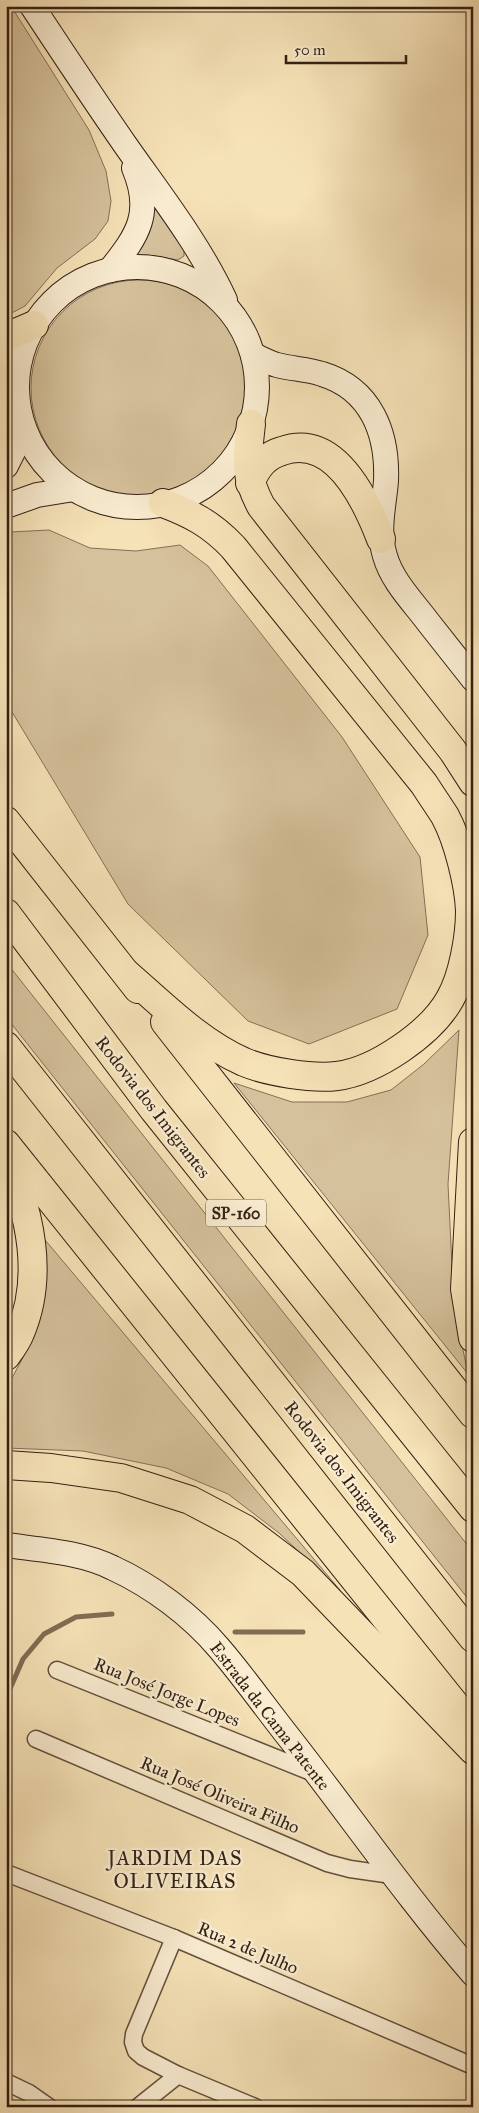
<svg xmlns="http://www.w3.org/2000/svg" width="479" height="2113" font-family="'IM FELL Great Primer',serif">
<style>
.green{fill:#d5c19b;stroke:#847058}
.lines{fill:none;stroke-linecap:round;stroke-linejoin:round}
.stream{stroke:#806d55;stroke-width:5}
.street-casing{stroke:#64503d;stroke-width:19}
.secondary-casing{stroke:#332014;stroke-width:26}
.highway-casing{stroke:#332014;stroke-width:30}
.street{stroke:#f9ecd0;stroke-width:16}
.secondary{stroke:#f9ecd0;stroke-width:24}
.highway{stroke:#f6e2b7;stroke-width:28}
.labels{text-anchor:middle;stroke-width:5;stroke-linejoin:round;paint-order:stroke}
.shield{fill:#f9ecd0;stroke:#6e5d4c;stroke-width:1}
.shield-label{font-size:16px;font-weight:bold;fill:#332014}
.street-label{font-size:18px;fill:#332014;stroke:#f9ecd0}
.quarter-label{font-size:20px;letter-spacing:1px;fill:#332014;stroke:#f9ecd0}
</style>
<rect width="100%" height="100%" fill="#f6e2b7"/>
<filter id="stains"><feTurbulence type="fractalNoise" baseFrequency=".004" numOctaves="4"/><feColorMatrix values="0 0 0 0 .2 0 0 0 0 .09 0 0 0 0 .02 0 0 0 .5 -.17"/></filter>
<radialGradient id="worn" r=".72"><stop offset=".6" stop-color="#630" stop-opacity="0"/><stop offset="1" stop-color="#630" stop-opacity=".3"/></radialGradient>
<!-- green -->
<g class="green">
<polygon points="6,6 11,6 89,130 106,171 111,201 108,221 95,239 57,268 25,306 6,316"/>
<polygon points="150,197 184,246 184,256 178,260 147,255 129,256"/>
<circle cx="139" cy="388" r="108"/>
<polygon points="49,530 90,548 136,551 180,545 208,566 342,737 420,857 428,935 397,1009 309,1044 248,1021 128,904 6,702 6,535 10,532"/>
<polygon points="6,962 473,1552 473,1605 6,1017"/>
<polygon points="459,1030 448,1184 454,1307 468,1374 234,1083 292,1102 347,1102 391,1090 424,1064"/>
<polygon points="40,1234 340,1590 279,1533 228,1494 166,1468 83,1451 6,1448 6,1384 11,1380 31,1342 41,1301"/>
</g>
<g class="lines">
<!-- stream -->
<g class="stream">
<polyline points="235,1632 303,1632"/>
<polyline points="6,1698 23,1659 44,1634 76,1617 112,1614"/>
</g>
<defs>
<g id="street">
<polyline points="57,1670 316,1774"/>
<polyline points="36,1739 327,1863 350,1869 392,1875"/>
<polyline points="6,1873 174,1938 473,2066"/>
<polyline points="174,1938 134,2034 133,2042 136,2051 143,2057 178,2075 255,2107"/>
<polyline points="6,2082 29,2093 49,2107"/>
<polyline points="138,2107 178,2075"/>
</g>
<g id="secondary">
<path d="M32 6C63 53 94 100 126 146 161 196 199 244 225 300"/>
<circle cx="137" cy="387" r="120"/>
<path d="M110 270C138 235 153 213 134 168"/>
<path d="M253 355C261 358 269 363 277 365 292 369 307 369 322 374 371 389 388 433 386 481 384 506 377 531 385 556 392 581 413 602 428 622 443 641 458 660 473 679"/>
<polyline points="6,466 19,440 22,424"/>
<polyline points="6,506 37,495 74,489"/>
<path d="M6 1545C42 1550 81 1552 113 1568 152 1586 191 1615 219 1648 244 1677 267 1710 291 1740 352 1818 408 1899 473 1974"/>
</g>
<g id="highway">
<polyline points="6,337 34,325"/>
<path d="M251 424C247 459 244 474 261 506L453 751 473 782"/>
<path d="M250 483C257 467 265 456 282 451 335 432 366 500 381 539"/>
<polyline points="6,821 138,989"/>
<polyline points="6,913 154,1110 473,1508"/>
<path d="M127 974C164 1006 199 1042 244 1062 268 1072 312 1079 337 1076 376 1071 431 1033 450 999 463 977 470 936 470 911 469 884 458 840 445 816 438 805 431 795 424 784L233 547C211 524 192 514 163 503"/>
<polyline points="165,1022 473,1414"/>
<polyline points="6,1046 473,1638"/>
<polyline points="473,1142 465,1289 473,1338"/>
<polyline points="6,1144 473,1727"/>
<path d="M6 1356C11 1349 17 1341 20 1333 44 1277 30 1213 7 1159"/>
<polyline points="6,1465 51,1468 121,1478 190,1500 245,1529 303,1573 473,1750"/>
</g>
</defs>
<!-- street casing -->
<use href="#street" class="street-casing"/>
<!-- secondary casing -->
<use href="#secondary" class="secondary-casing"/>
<!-- highway casing -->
<use href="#highway" class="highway-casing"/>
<!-- street -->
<use href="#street" class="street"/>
<!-- secondary -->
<use href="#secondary" class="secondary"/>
<!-- highway -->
<use href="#highway" class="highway"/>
</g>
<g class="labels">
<!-- shield labels -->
<rect class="shield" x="206" y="1199.5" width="60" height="27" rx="4"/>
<g class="shield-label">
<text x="236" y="1219">SP-160</text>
</g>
<!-- street labels -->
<g class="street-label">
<text transform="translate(153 1107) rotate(52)" y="6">Rodovia dos Imigrantes</text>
<text transform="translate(342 1472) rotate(52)" y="6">Rodovia dos Imigrantes</text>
<text transform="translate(167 1692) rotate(22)" y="6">Rua José Jorge Lopes</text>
<text transform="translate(270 1716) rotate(52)" y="6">Estrada da Cama Patente</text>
<text transform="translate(220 1795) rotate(23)" y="6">Rua José Oliveira Filho</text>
<text transform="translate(248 1948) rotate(23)" y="6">Rua 2 de Julho</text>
</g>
<!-- quarter labels -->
<g class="quarter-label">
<text x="175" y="1865">JARDIM DAS<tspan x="175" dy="23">OLIVEIRAS</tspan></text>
</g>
</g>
<!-- margin -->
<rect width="479" height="2113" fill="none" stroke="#f6e2b7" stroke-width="25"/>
<rect x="8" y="8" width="464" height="2098" fill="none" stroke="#332014" stroke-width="2.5"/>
<rect x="12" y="12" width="454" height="2088" fill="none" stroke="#332014"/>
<!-- scale -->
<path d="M286 55v8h120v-8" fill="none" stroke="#332014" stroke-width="2.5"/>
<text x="294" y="55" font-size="15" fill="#332014" stroke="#f9ecd0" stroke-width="4" paint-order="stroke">50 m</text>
<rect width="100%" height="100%" filter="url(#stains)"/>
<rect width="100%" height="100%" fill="url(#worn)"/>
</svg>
